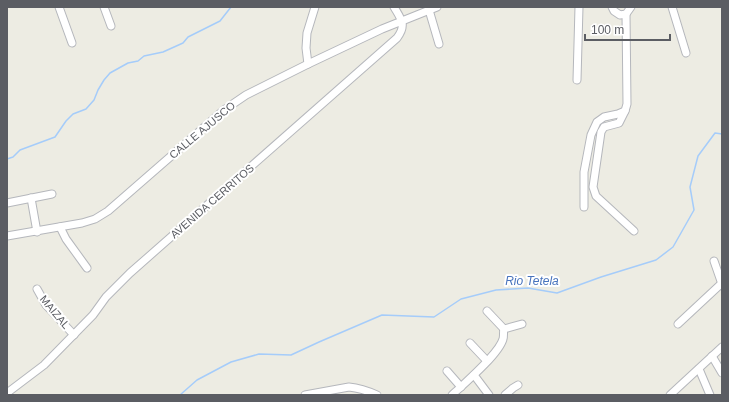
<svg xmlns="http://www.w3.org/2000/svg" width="729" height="402" font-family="Arial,sans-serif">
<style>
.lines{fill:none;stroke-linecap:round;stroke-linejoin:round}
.stream{stroke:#a5ccfa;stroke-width:1.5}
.minor-casing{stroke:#b5b7bc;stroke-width:9}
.minor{stroke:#fff;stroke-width:7}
.labels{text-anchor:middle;stroke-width:4;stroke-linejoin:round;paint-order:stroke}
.street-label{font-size:11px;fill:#5b5d63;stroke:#fff}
.water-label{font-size:12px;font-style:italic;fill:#4974bd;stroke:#fff}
</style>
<rect width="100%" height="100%" fill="#edece3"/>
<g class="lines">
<!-- stream -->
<g class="stream">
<polyline points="7,159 13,157 20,150 55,137 66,121 73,114 86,109 94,100 98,90 104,80 110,73 128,63 138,61 144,56 163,52 183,43 188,37 220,21 231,7"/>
<polyline points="180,395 197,380 231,362 259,354 291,355 319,342 382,315 434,317 461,299 496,290 528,288 557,293 601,277 656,260 673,247 694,210 690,187 698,156 715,133 722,134"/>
</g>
<defs>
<g id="minor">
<polyline points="59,7 72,43"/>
<polyline points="104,7 111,26"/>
<polyline points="612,7 614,11 620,15 626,14 631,7"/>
<polyline points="672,7 686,53"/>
<polyline points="429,10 439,44"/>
<polyline points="308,64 306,48 307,33 315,7"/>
<polyline points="577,80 579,7"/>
<polyline points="625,111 619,123 604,127 601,132 593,187 596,196 634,231"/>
<polyline points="31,198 37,232"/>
<polyline points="7,203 52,194"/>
<polyline points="584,207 584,172 591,135 597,122 604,117 618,114 625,111 627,104 626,14"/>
<polyline points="60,227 66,239 87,268"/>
<polyline points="7,236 82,223 95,219 108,211 224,110 246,95 308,64 382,29 437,7"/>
<polyline points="714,261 722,284"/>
<polyline points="37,289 46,305 74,335"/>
<polyline points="487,311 504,329"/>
<polyline points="678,324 722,283"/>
<polyline points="504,329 522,324"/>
<polyline points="470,343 487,361"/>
<polyline points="712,356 722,373"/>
<polyline points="699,369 710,395"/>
<polyline points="447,371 461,387"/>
<polyline points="474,375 489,395"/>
<path d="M7 393 44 365 93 315 106 297 130 273 397 38C407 25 401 19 394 7"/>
<path d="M305 395 349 387C359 388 368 391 377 395"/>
<path d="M452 395C465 383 499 354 503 339 504 336 503 332 504 329"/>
<polyline points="505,395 513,388 518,385"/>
<polyline points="670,395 722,347"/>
</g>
</defs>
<!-- minor casing -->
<use href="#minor" class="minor-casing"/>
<!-- minor -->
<use href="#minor" class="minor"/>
</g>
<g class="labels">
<!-- street labels -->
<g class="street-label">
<text transform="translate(202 130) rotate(-40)" y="4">CALLE AJUSCO</text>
<text transform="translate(212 201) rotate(-41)" y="4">AVENIDA CERRITOS</text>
<text transform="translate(55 312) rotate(50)" y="4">MAIZAL</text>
</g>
<!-- water labels -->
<g class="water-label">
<text x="532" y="285">Rio Tetela</text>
</g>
</g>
<!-- border -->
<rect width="729" height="402" fill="none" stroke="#5b5d63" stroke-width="16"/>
<!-- scale -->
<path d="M585 34v6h85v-6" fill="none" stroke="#5b5d63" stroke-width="2"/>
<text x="591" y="34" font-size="12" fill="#5b5d63" stroke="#ffffff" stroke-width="3" paint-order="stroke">100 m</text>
</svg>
